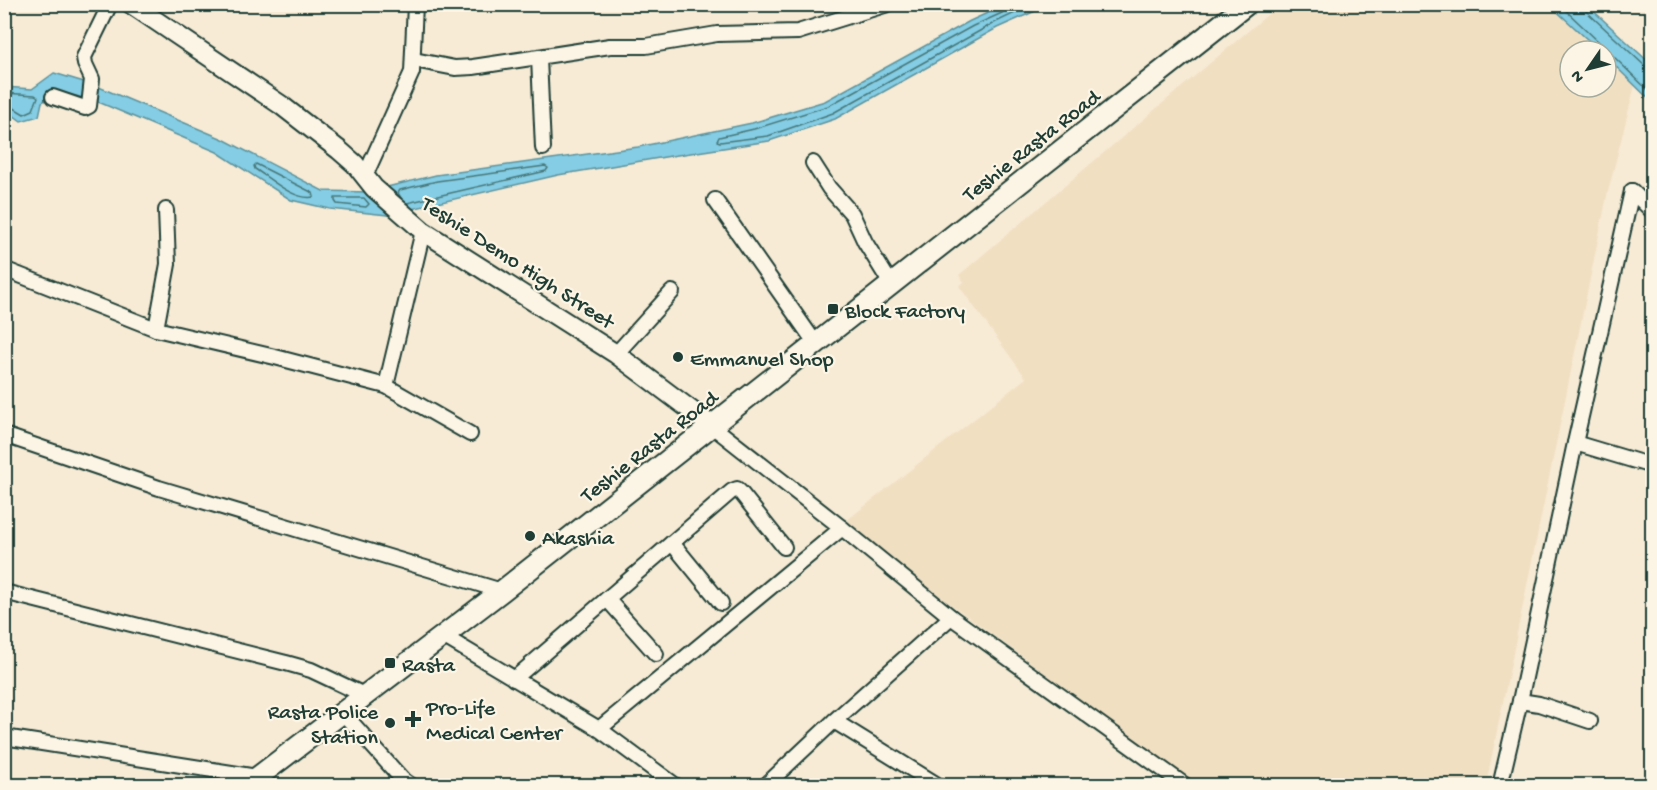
<svg xmlns="http://www.w3.org/2000/svg" width="1657" height="790" font-family="'Gochi Hand',sans-serif">
<style>
.built{fill:#f1dfc2}
.water{fill:#84cde4;stroke:#5c939e;stroke-width:1.5}
.lines{fill:none;stroke-linecap:round;stroke-linejoin:round}
.shore{stroke:#47777a;stroke-width:1.5}
.minor-casing{stroke:#1f3d34;stroke-width:18}
.tertiary-casing{stroke:#1f3d34;stroke-width:22}
.secondary-casing{stroke:#1f3d34;stroke-width:24}
.minor{stroke:#fcf5e5;stroke-width:14}
.tertiary{stroke:#fcf5e5;stroke-width:18}
.secondary{stroke:#fcf5e5;stroke-width:20}
.poi-dot{fill:#1f3d34;stroke:#fcf5e5;stroke-width:2}
.labels{text-anchor:middle;stroke-width:4.5;stroke-linejoin:round;paint-order:stroke}
.street-label{font-size:22px;fill:#1f3d34;stroke:#fcf5e5}
.poi-label{font-size:22px;fill:#1f3d34;stroke:#fcf5e5;text-anchor:start}
</style>
<rect width="100%" height="100%" fill="#f7ebd5"/>
<filter id="ink" filterUnits="userSpaceOnUse"><feTurbulence type="fractalNoise" baseFrequency=".0167" numOctaves="2"/><feDisplacementMap in="SourceGraphic" scale="12" xChannelSelector="R" yChannelSelector="G"/><feConvolveMatrix kernelMatrix="1 2 1 2 8 2 1 2 1" color-interpolation-filters="sRGB"/></filter>
<g filter="url(#ink)">
<!-- built -->
<polygon class="built" points="1279,5 1550,5 1600,51 1570,51 1570,87 1606,87 1606,57 1635,85 1607,196 1486,785 1191,785 1072,693 937,594 846,521 1026,378 959,286 964,282 959,275"/>
<!-- water -->
<g class="water">
<polygon points="1005,5 1049,5 997,28 835,119 769,141 671,156 558,175 403,211 387,187 436,175 638,147 752,123 825,101 970,21"/>
<polygon points="1550,5 1587,5 1652,65 1652,102 1606,57 1606,51 1600,51"/>
<polygon points="54,73 94,85 223,139 323,191 368,192 388,215 330,209 291,200 217,152 96,101 60,92 42,102 39,116 21,121 5,109 5,87 32,89"/>
</g>
<g class="lines">
<!-- shore -->
<g class="shore">
<polyline points="1005,4 1005,9 1002,13 973,26 828,106 754,129 719,137 717,141 720,142 768,136 833,113 994,23 1034,4"/>
<polyline points="1559,4 1601,44 1604,51"/>
<polyline points="1583,4 1586,11 1646,67 1652,69"/>
<polyline points="1606,53 1612,55 1652,94"/>
<polyline points="4,93 35,95 38,97 33,110 24,114 9,105 4,105"/>
<path d="M256 164 313 193 314 197C294 201 271 179 255 169L254 166Z"/>
<polygon points="335,198 364,198 369,204 366,207 337,204 335,201"/>
<polyline points="401,198 398,193 400,190 437,181 545,166 548,168 546,171 407,203"/>
</g>
<defs>
<g id="minor">
<polyline points="539,58 543,148"/>
<polyline points="414,60 455,68 473,67 610,46 646,46 717,34 798,32 888,4"/>
<polyline points="53,97 85,108 89,106 92,79 85,64 84,57 110,4"/>
<polyline points="813,163 829,188 852,214 865,242 891,284"/>
<polyline points="365,176 412,72 415,4"/>
<polyline points="1632,191 1652,211"/>
<polyline points="715,200 816,344"/>
<polyline points="4,269 156,329 275,357 386,386 470,434"/>
<polyline points="156,329 168,264 166,210"/>
<polyline points="616,354 672,292"/>
<polyline points="386,386 423,231"/>
<polyline points="712,426 842,528 951,617 1186,786"/>
<polyline points="4,435 159,488 502,591"/>
<polyline points="1575,443 1652,466"/>
<polyline points="672,543 721,603"/>
<polyline points="4,592 286,663 311,670 364,695 363,698"/>
<polyline points="607,599 656,654"/>
<polyline points="443,636 599,729 676,786"/>
<polyline points="514,679 732,491 737,489 741,493 784,547"/>
<polyline points="1520,701 1539,704 1590,721"/>
<polyline points="343,713 402,779 412,786"/>
<polyline points="834,721 939,786"/>
<polyline points="599,729 842,528"/>
<polyline points="4,737 257,777"/>
<polyline points="765,786 834,721 951,617"/>
<polyline points="1500,786 1520,701 1575,443 1632,191"/>
</g>
<polyline id="tertiary" points="131,4 281,105 339,150 355,164 374,188 423,231 616,354 712,426"/>
<polyline id="secondary" points="246,786 502,591 1247,4"/>
</defs>
<!-- minor casing -->
<use href="#minor" class="minor-casing"/>
<!-- tertiary casing -->
<use href="#tertiary" class="tertiary-casing"/>
<!-- secondary casing -->
<use href="#secondary" class="secondary-casing"/>
<!-- minor -->
<use href="#minor" class="minor"/>
<!-- tertiary -->
<use href="#tertiary" class="tertiary"/>
<!-- secondary -->
<use href="#secondary" class="secondary"/>
</g>
</g>
<!-- markers -->
<g class="poi-dot">
<rect x="827" y="303" width="12" height="12" rx="3"/>
<circle cx="678" cy="357" r="6"/>
<circle cx="530" cy="536" r="6"/>
<rect x="384" y="657" width="12" height="12" rx="3"/>
<path d="M410 710h6v6h6v6h-6v6h-6v-6h-6v-6h6z"/>
<circle cx="390" cy="723" r="6"/>
</g>
<g class="labels">
<!-- street labels -->
<g class="street-label">
<text transform="translate(1030 144) rotate(-38)" y="8">Teshie Rasta Road</text>
<text transform="translate(519 261) rotate(33)" y="8">Teshie Demo High Street</text>
<text transform="translate(648 445) rotate(-38)" y="8">Teshie Rasta Road</text>
</g>
<!-- poi labels -->
<g class="poi-label">
<text x="845" y="317">Block Factory</text>
<text x="690" y="365">Emmanuel Shop</text>
<text x="542" y="544">Akashia</text>
<text x="402" y="671">Rasta</text>
<text x="426" y="714">Pro-Life<tspan x="426" dy="25">Medical Center</tspan></text>
<text x="378" y="718" text-anchor="end">Rasta Police<tspan x="378" dy="25">Station</tspan></text>
</g>
</g>
<!-- margin -->
<rect width="1657" height="790" fill="none" stroke="#fcf5e5" stroke-width="24"/>
<rect x="12" y="12" width="1633" height="766" fill="none" stroke="#1f3d34" stroke-width="2" filter="url(#ink)"/>
<!-- north arrow -->
<g transform="translate(1588 69) rotate(235)"><circle r="28" fill="#fcf5e5" stroke="#a4ab9e" stroke-width="1.5"/>
<path d="M0-4.5L10 22L0 15L-10 22Z" fill="#1f3d34"/>
<text y="-9" font-size="16" font-weight="bold" text-anchor="middle" fill="#1f3d34">N</text>
</g>
</svg>
